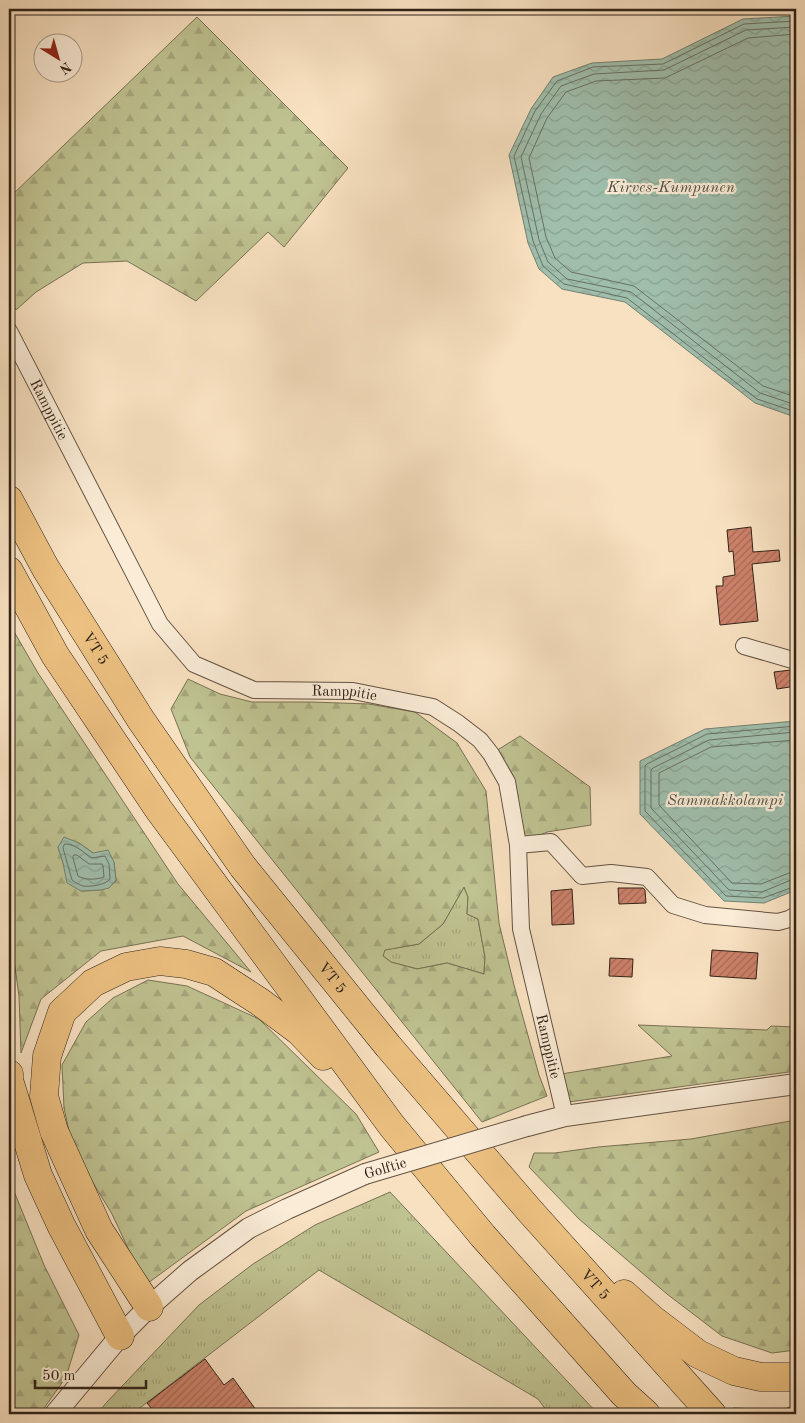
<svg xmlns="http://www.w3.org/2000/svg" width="805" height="1423" font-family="'Old Standard TT',serif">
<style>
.grass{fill:url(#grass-tufts);stroke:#787254}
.forest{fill:url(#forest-firs);stroke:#787254;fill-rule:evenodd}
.water{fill:url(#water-waves);stroke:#738071}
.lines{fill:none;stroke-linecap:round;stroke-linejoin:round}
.shore{stroke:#687062;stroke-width:1}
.building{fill:url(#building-hatch);stroke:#312318}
.minor-casing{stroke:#635242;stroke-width:18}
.tertiary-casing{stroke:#635242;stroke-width:22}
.motorway-casing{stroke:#312318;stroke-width:29}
.minor{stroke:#faecd7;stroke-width:16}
.tertiary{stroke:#faecd7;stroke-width:20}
.motorway{stroke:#ecc080;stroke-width:28}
.tertiary-bridge-casing{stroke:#635242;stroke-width:22;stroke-linecap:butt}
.tertiary-bridge{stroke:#faecd7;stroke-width:20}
.labels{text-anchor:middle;stroke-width:4.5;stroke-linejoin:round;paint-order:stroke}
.street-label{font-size:15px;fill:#312318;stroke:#faecd7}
.water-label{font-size:16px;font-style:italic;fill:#525244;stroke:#faecd7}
</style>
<defs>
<pattern id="grass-tufts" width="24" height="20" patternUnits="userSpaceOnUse" patternTransform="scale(1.25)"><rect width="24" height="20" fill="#bfc291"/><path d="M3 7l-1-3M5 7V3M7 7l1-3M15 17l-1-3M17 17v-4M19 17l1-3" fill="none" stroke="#a5a67c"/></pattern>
<pattern id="forest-firs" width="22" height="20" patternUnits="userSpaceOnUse" patternTransform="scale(1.25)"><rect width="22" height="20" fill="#bfc291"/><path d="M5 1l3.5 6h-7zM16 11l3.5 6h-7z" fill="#a5a67c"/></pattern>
<pattern id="water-waves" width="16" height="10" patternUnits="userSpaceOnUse" patternTransform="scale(1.25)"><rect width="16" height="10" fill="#9fbeac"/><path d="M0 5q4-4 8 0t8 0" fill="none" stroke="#89a393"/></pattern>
<pattern id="building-hatch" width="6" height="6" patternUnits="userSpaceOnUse" patternTransform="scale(1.25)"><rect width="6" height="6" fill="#cd816a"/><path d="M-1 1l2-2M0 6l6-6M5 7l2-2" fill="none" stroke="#a76956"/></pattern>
</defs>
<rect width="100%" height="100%" fill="#f8e1c1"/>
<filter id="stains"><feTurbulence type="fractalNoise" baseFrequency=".004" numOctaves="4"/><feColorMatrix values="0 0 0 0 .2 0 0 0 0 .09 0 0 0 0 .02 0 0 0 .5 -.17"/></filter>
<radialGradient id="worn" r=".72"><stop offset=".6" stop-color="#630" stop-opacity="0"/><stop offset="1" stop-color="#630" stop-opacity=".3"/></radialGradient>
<!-- grass -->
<g class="grass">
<polygon points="464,887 468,897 467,914 478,919 485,957 484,974 447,963 417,969 391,962 383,956 384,950 419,944 443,924"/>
<polygon points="390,1192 598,1414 549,1414 538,1399 319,1270 132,1414 97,1414 107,1402 199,1305 253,1264 315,1225"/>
</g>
<!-- forest -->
<g class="forest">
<polygon points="197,17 348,168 284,247 268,232 196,301 127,261 83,263 36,292 16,310 9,298 9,198"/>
<path d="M9 623 38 673 178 884 251 972 183 936 101 951 41 999 21 1053 19 996 9 923ZM79 843 93 853 114 862 116 881C105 892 96 890 81 891L63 863 58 847Z"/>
<path d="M188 679 220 694 252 702H311L369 704 415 712 457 743 486 791 499 923 514 985 539 1075 547 1096 482 1122 190 757 171 709ZM464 887 468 897 467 914 478 919 485 957 484 974 447 963 417 969 391 962 383 956 385 950 419 944 443 924Z"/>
<polygon points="520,736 590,787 591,825 547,832 518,845 491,754"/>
<polygon points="148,980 187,986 259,1019 356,1114 379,1152 246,1211 148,1283 133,1259 112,1214 92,1181 71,1140 64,1108 62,1065 86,1022 113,998"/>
<polygon points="638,1025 767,1030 771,1026 796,1027 796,1071 561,1103 555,1075 672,1056"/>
<polygon points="796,1120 796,1350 772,1353 722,1336 667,1294 579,1219 529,1167 534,1153 555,1153 598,1147 691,1139"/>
<polygon points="9,1179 44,1265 79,1335 66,1377 40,1414 9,1414"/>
<polygon points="796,1404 796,1414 740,1414 733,1408 783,1410"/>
</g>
<!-- water -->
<g class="water">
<polygon points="796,16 796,416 795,417 755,403 625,302 562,289 539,269 528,243 509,155 531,109 553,77 592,63 662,59 743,19"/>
<polygon points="796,721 796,890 764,903 724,901 640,814 640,761 705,729"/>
<polygon points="64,837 79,843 93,853 108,850 114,862 116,880 109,888 101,890 81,891 67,883 63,863 58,847"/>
</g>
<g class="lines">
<!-- shore -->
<g class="shore">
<polyline points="796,21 744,24 663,64 593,67 557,81 535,111 514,156 533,241 543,266 564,284 627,298 757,399 796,412"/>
<polyline points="796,27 746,30 664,70 594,74 561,86 541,114 521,157 539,240 548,262 567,279 631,292 760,393 796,405"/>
<polyline points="796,34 748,38 665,78 596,81 566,92 547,118 529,158 546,237 555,258 571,272 634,286 763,386 796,397"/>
<polyline points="796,726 707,734 647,764 645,766 645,811 726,896 763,898 796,886"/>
<polyline points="796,732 709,740 653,768 651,770 651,808 729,890 762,892 791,880 796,880"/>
<polyline points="796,740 711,747 659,773 659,805 732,883 761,884 789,873 796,872"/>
<path d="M65 844C76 844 83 852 91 858L105 856 109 864 110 879C105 885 91 887 83 886 79 885 75 882 72 880L63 848Z"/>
<path d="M74 855H77L89 864H102L103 866 104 877C96 880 85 880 78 876L73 858Z"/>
</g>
</g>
<!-- building -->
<g class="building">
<polygon points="751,527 753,552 779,550 780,561 752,564 758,621 720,625 716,586 723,586 723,577 735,575 733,551 729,552 727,530"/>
<polygon points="791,670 796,671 796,686 777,689 774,672"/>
<polygon points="618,888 643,888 645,890 646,903 619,904"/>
<polygon points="572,889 574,924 552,925 551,891"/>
<polygon points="712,950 758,953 756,979 710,976"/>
<polygon points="610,958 633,959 632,977 609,976"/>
<polygon points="205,1359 224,1385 233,1378 259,1414 156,1414 147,1403"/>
</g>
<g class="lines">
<defs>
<g id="minor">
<path id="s1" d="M9 331 160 624 194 664 254 690 353 691 433 707 458 723 480 740 491 754 507 782 518 845 521 929 565 1116"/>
<polyline points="744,646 796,661"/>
<polyline points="518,845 551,842 582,876 611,873 647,877 673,905 705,915 778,922 789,919 796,915"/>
</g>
<g id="tertiary">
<polyline points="527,1126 565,1116 796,1084"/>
<polyline points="55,1414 120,1336 149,1307 190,1271 249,1228 287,1209 365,1174"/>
</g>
<g id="motorway">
<path id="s2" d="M9 500 46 569 141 720 243 867 388 1046 529 1210 712 1414"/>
<polyline points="9,571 55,655 159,810 392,1126 483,1236 624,1394 646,1414"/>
<polyline points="9,1074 9,1080 38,1175 61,1225 120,1336"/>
<polyline points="624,1294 652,1319 698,1354 734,1371 761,1377 793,1377 796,1376"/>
<polyline points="149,1307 99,1230 54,1131 44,1096 47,1056 62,1012 93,983 126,967 160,961 186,964 214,972 260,1002 299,1031 323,1056"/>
</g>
</defs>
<!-- minor casing -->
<use href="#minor" class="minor-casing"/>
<!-- tertiary casing -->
<use href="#tertiary" class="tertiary-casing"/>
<!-- motorway casing -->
<use href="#motorway" class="motorway-casing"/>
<!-- minor -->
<use href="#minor" class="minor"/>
<!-- tertiary -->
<use href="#tertiary" class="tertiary"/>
<!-- motorway -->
<use href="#motorway" class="motorway"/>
<defs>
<g id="tertiary-bridge">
<path id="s3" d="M365 1174 527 1126"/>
</g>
</defs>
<!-- tertiary-bridge casing -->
<use href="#tertiary-bridge" class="tertiary-bridge-casing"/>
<!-- tertiary-bridge -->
<use href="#tertiary-bridge" class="tertiary-bridge"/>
</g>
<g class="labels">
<!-- street labels -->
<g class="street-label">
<text dy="5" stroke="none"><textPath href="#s1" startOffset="88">Ramppitie</textPath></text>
<text dy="5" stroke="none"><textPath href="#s2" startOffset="172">VT 5</textPath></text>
<text dy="5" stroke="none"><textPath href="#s1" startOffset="538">Ramppitie</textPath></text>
<text dy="5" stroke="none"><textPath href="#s2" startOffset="578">VT 5</textPath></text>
<text dy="5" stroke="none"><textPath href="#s1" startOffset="1004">Ramppitie</textPath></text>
<text dy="5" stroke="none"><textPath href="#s3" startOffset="21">Golftie</textPath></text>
<text dy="5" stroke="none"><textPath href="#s2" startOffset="982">VT 5</textPath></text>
</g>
<!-- water labels -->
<g class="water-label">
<text x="671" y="192">Kirves-Kumpunen</text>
<text x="725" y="805">Sammakkolampi</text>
</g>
</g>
<!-- margin -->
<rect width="805" height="1423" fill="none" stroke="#f8e1c1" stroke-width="30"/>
<rect x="10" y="10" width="785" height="1403" fill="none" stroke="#312318" stroke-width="2.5"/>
<rect x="15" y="15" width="775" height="1393" fill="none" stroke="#312318"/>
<!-- north arrow -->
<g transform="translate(58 58) rotate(143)"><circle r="24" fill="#faecd7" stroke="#aa9c8b"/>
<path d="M0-4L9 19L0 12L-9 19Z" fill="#8f2418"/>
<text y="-8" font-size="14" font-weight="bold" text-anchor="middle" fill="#312318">N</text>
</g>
<!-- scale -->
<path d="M35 1380v8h111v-8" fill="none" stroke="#312318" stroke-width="2.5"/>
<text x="42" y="1380" font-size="15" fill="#312318" stroke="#faecd7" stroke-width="4" paint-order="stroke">50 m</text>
<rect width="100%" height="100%" filter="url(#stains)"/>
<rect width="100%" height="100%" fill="url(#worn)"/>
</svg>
